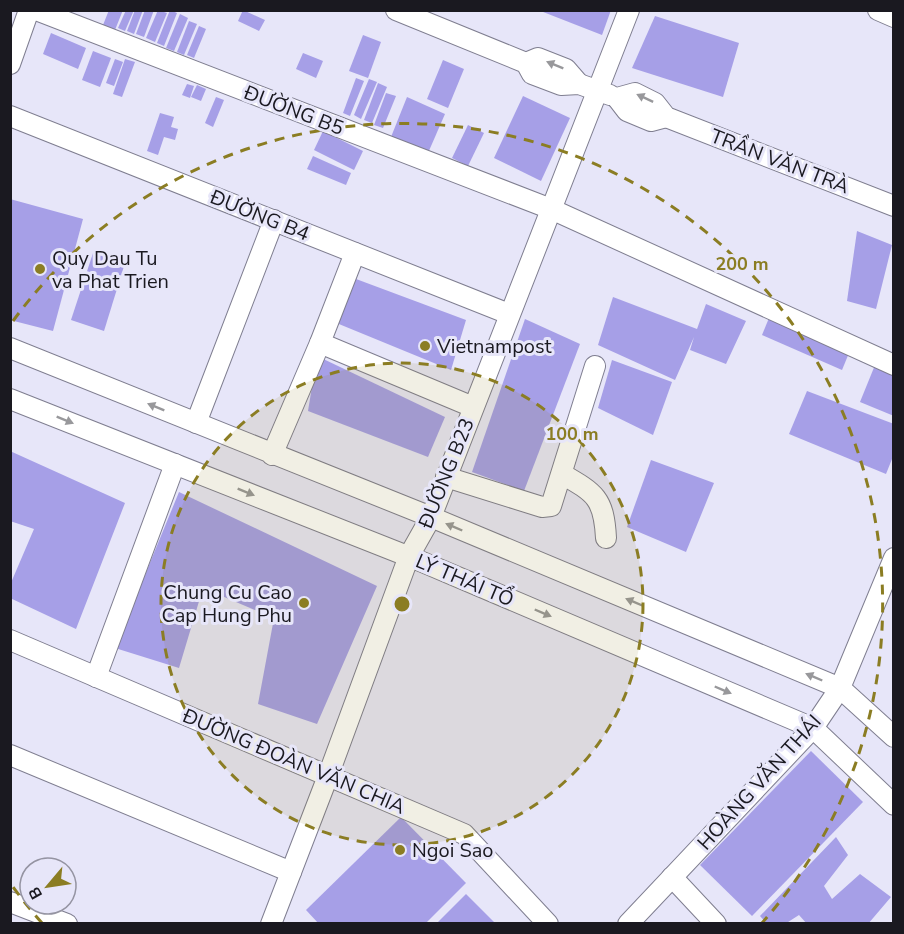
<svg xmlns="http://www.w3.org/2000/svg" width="904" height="934" font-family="'Nunito Sans',sans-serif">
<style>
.building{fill:#a69fe7}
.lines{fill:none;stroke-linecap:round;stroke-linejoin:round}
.minor-casing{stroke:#7f7e90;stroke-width:22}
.minor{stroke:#fff;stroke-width:20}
.oneway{fill:#98989b}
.ring{fill:none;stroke:#8b7d23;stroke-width:3;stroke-dasharray:10 8}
.poi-dot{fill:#8b7d23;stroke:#e7e6f9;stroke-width:2}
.labels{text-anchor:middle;stroke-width:6;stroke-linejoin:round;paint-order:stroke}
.street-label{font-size:20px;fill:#1a1920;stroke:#e7e6f9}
.poi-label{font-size:20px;fill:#1a1920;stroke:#e7e6f9;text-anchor:start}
.centre{fill:#8b7d23;stroke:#e7e6f9;stroke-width:3}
.ring-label{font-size:18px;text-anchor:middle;font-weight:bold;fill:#8b7d23;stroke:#e7e6f9;stroke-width:6;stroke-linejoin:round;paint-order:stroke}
</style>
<rect width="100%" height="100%" fill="#e7e6f9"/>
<!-- building -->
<g class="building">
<polygon points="109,10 123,10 115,30 103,25"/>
<polygon points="126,10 134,10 125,31 118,28"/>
<polygon points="135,10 143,10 134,34 127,31"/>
<polygon points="145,10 154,10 144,37 136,34"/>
<polygon points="158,10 167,13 155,42 146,38"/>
<polygon points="170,10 177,13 164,46 157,43"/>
<polygon points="243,10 265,20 259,31 238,21"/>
<polygon points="538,10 611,10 602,35"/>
<polygon points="180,14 188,18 174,51 166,48"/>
<polygon points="655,16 739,43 723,97 632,68"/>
<polygon points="189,21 197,24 184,55 177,52"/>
<polygon points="199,26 206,29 194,58 187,55"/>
<polygon points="51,33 86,48 78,69 43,54"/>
<polygon points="363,35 381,42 368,78 349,71"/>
<polygon points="93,51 111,58 100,87 82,80"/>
<polygon points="303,53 323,61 316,78 296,69"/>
<polygon points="115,59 123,62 114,86 106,83"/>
<polygon points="125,59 135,62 122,97 113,94"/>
<polygon points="443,60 464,69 448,108 427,99"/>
<polygon points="356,78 364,81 350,116 343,113"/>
<polygon points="369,79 377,82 361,119 354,115"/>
<polygon points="378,83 387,87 372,123 364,120"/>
<polygon points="187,84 194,86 190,98 182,95"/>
<polygon points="197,85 206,89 201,101 191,97"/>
<polygon points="386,93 396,96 383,128 374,125"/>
<polygon points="523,96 570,118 541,181 494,158"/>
<polygon points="216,97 224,100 213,127 205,123"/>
<polygon points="407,97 445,114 428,153 391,137"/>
<polygon points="160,113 174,117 171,127 178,129 175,140 164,137 158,155 147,151"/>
<polygon points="468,125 484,133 468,166 452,158"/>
<polygon points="323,131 363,151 354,170 314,150"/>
<polygon points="313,156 351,173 346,185 307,169"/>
<polygon points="10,199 83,219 53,331 10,320"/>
<polygon points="857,231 892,245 876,309 847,301"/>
<polygon points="93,253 125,263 104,331 71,320"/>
<polygon points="348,276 466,320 451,370 334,322"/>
<polygon points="613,297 697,329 706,304 746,321 726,364 690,350 694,337 675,380 598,345"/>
<polygon points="769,318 849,353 842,370 762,335"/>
<polygon points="525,319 580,344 524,491 472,472"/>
<polygon points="317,356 445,417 428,457 308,411"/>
<polygon points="612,360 672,382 653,435 598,408"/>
<polygon points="875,365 894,373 894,416 860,402"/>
<polygon points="807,391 894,424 894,454 886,474 789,434"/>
<polygon points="10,451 125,503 76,629 10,598 10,585 34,529 10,521"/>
<polygon points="651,460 714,483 686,552 627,527"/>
<polygon points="179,492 377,586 317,724 258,704 274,618 203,588 179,668 115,648"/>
<polygon points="811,751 863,802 752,916 700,865"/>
<polygon points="401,817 466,883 425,924 319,924 306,910"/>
<polygon points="836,837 848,855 824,886 832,899 860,874 891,897 868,924 807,924 799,915 785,924 767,924 760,916"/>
<polygon points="466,894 496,924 436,924"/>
</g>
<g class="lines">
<defs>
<g id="minor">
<polyline points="36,10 551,209 894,365"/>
<polyline points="396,10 526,63 532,74 561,85 579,84 610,95"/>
<polyline points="878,10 894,17"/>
<polyline points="526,63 538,58 566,69 579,84"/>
<polyline points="10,64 29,10"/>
<polyline points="617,98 635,93 655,103 666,117 894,206"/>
<polyline points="617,98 627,111 651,121 666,117"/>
<polyline points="10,116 509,314"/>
<polyline points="320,343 473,407"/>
<polyline points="10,348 431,517 840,688 894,737"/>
<polyline points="10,399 420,561 813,728 894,805"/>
<polyline points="196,423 274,220"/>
<polyline points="272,455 320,343 355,253"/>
<path d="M562 474C595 493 604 498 606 538"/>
<polyline points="446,477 542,507 551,506 595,366"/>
<polyline points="10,640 464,834 548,924"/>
<polyline points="96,677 175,464"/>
<polyline points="10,755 291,872"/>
<polyline points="672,877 716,924"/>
<polyline points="10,902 67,924"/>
<polyline points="271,924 328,776 409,556 431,517 629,10"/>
<polyline points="628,924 813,728 840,688 894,558"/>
</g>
</defs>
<!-- minor casing -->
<use href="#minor" class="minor-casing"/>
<!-- minor -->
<use href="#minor" class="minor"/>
</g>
<!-- one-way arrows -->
<defs><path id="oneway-solid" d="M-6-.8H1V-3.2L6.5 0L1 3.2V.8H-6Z" transform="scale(1.5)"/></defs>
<g class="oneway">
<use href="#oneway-solid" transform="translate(555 65) rotate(-158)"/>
<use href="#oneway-solid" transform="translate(645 98) rotate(-155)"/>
<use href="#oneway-solid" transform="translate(156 407) rotate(-158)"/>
<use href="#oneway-solid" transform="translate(65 420) rotate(22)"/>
<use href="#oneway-solid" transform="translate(246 492) rotate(22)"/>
<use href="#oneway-solid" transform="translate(454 527) rotate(-157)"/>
<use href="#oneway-solid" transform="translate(634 602) rotate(-157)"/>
<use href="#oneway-solid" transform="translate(543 613) rotate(23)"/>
<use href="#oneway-solid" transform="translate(814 677) rotate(-157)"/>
<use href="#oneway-solid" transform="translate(723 690) rotate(23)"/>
</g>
<!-- distance rings -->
<circle cx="402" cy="604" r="241" fill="#8b7d23" fill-opacity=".12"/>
<g class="ring">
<circle cx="402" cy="604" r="241"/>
<path d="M42 923A481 481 0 0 1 13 887M13 321A481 481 0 1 1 762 923"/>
</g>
<!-- markers -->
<g class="poi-dot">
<circle cx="40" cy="269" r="6"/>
<circle cx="425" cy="346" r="6"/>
<circle cx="304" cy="603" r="6"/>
<circle cx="400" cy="850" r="6"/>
</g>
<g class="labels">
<!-- street labels -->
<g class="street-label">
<text transform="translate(294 110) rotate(21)" y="7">ĐƯỜNG B5</text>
<text transform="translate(780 161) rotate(21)" y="7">TRẦN VĂN TRÀ</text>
<text transform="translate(260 215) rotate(22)" y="7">ĐƯỜNG B4</text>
<text transform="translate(446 473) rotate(-68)" y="7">ĐƯỜNG B23</text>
<text transform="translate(465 580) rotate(23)" y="7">LÝ THÁI TỔ</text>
<text transform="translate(294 761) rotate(23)" y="7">ĐƯỜNG ĐOÀN VĂN CHIA</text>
<text transform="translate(759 782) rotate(-48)" y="7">HOÀNG VĂN THÁI</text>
</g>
<!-- poi labels -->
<g class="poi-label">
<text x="52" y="265">Quy Dau Tu<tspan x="52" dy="23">va Phat Trien</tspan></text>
<text x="437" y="353">Vietnampost</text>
<text x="292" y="599" text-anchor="end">Chung Cu Cao<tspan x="292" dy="23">Cap Hung Phu</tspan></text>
<text x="412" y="857">Ngoi Sao</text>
</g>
</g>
<circle cx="402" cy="604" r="9" class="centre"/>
<g class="ring-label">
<text x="742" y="270">200 m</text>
<text x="572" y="440">100 m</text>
</g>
<!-- border -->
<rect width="904" height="934" fill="none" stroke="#1a1920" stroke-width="24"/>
<!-- north arrow -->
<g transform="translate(48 886) rotate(241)"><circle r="28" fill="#e7e6f9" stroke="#9594a2" stroke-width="1.5"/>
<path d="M0-4.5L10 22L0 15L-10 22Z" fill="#8b7d23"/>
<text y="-9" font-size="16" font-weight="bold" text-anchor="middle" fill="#1a1920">B</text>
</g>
</svg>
